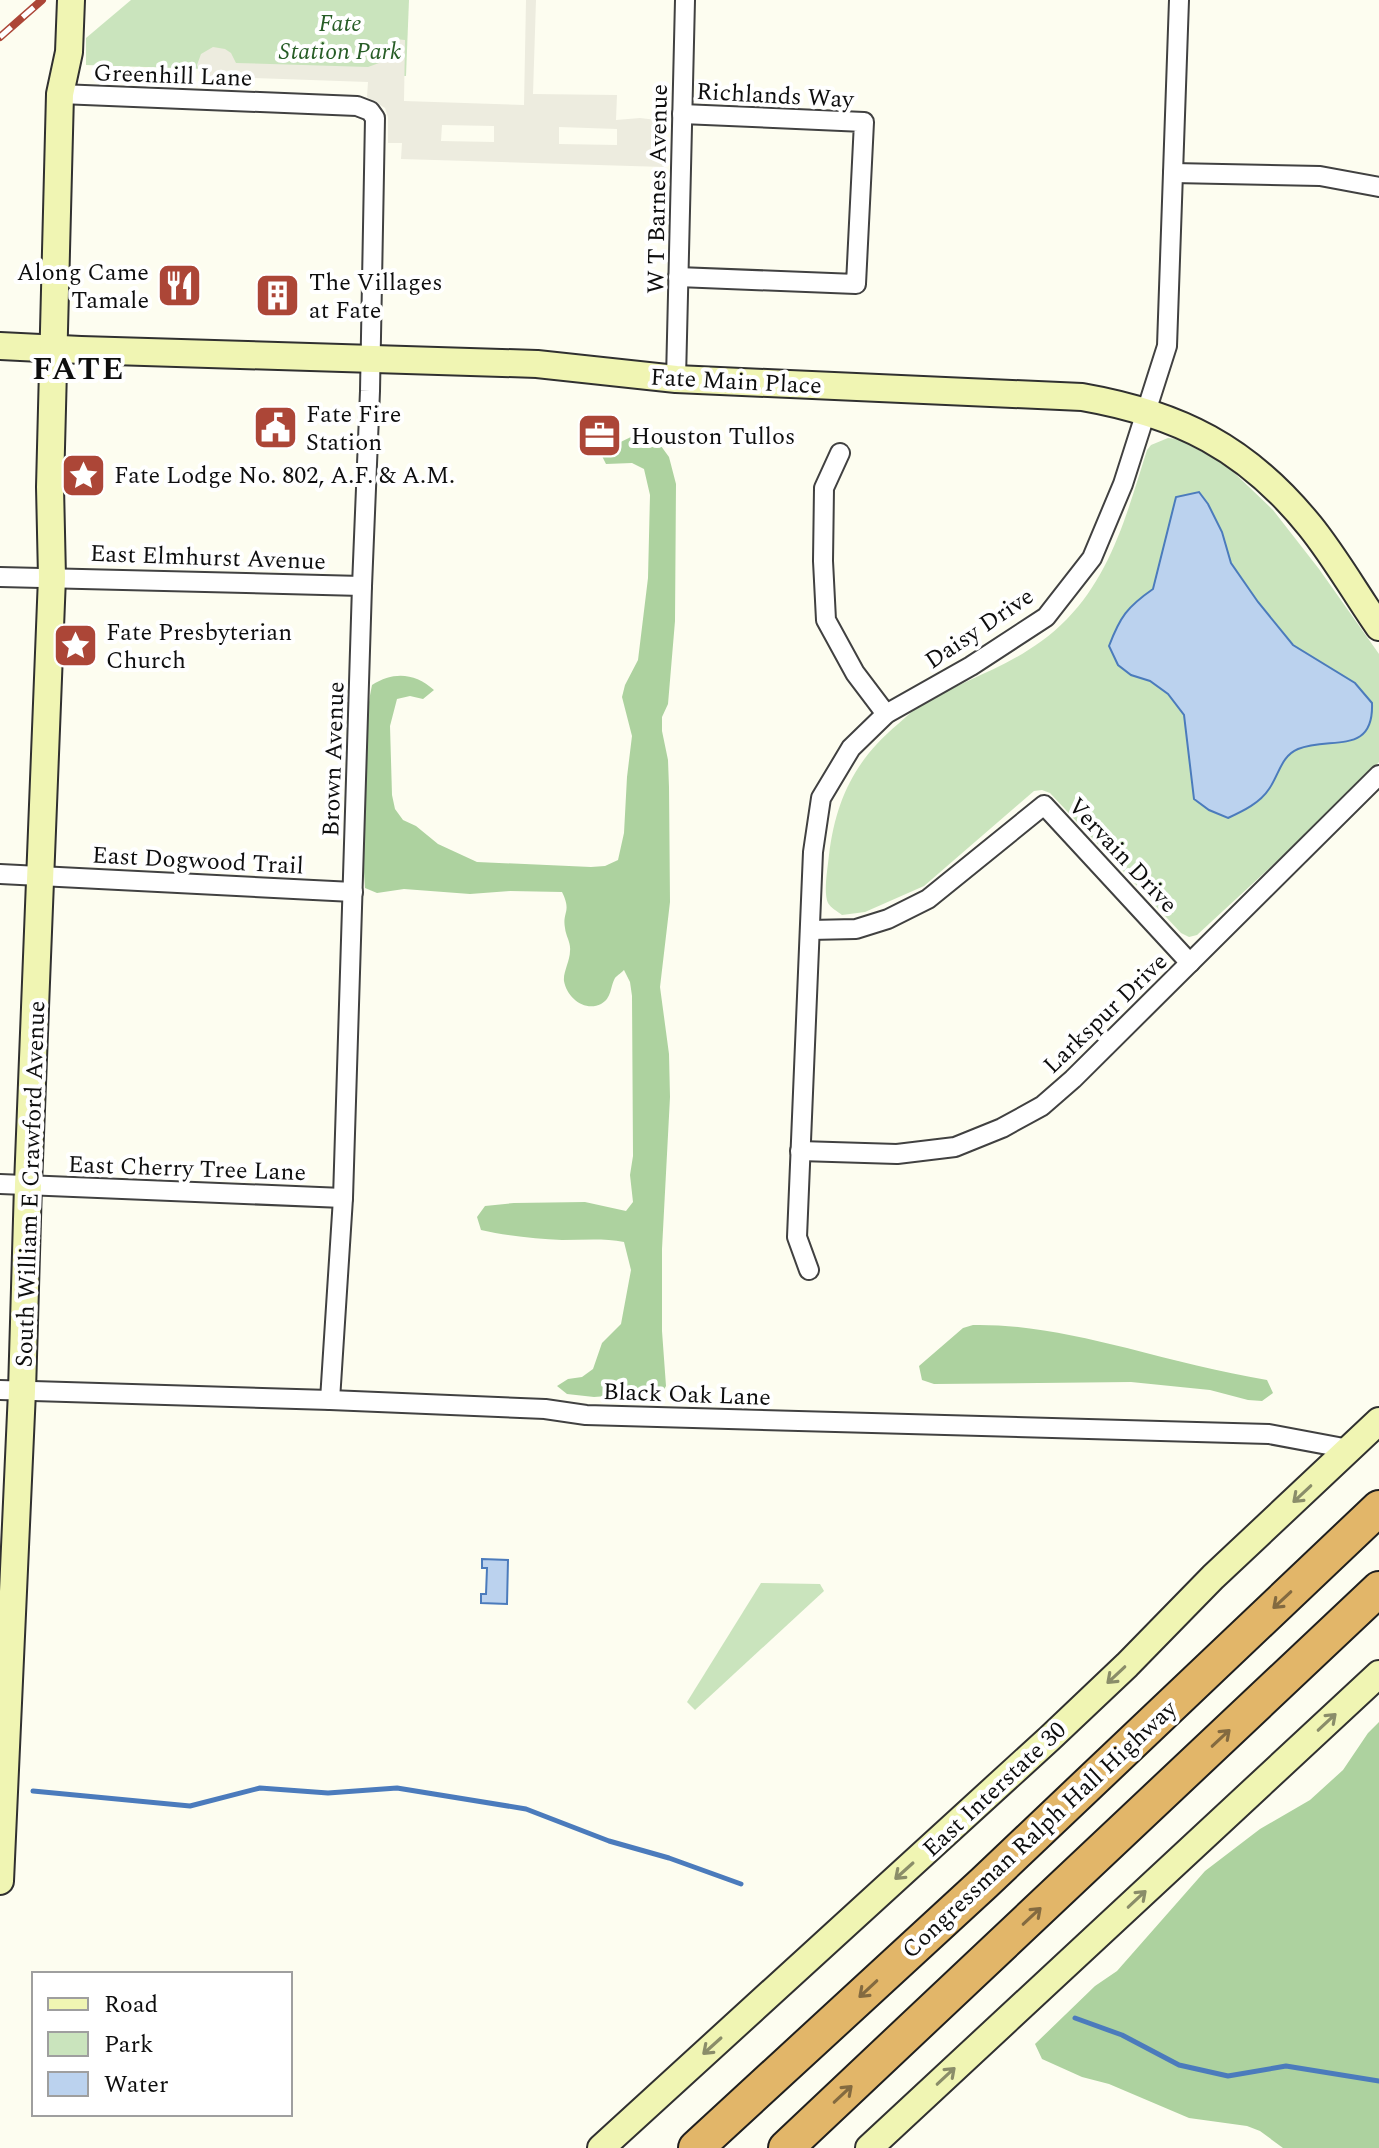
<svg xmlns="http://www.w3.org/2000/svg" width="1379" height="2148" font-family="Spectral,serif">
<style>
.green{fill:#cae4bd}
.forest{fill:#add29f}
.plaza{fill:#edecdf;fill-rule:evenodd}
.water{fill:#bbd2ee;stroke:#4b7bbc;stroke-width:2}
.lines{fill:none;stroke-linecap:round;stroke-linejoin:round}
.stream{stroke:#4b7bbc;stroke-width:5}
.street-casing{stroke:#414141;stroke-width:22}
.secondary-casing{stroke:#303030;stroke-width:30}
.highway-casing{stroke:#1f1f1f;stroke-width:38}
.street{stroke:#fff;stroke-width:18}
.secondary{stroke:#f0f5b3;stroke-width:26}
.highway{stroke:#e2b669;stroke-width:34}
.rail-casing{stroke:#ac4637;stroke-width:8}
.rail{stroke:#fff;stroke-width:5;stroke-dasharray:15;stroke-linecap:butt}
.oneway{stroke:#8a8d69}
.oneway2{stroke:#836a40}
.labels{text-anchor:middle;stroke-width:8;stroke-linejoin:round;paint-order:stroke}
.park-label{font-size:24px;font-style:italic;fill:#275d26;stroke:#fff}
.street-label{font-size:24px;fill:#0e0e0e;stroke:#fff}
.poi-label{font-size:24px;fill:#0e0e0e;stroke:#fff;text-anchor:start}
.district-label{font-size:32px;font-weight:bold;letter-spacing:2px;fill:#0e0e0e;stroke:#fff}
</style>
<rect width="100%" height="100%" fill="#fdfdf0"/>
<!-- green -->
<g class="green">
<polygon points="131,0 409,0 406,76 86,65 86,38"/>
<path d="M1168 438 1178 439 1225 464 1273 510 1319 569 1379 654V762L1353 791 1197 935 1189 937 1181 933 1050 793 1042 790 1034 791 924 886 865 912 842 915C837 911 831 908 828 903 823 893 828 866 829 855 836 799 855 760 898 724 904 719 910 713 916 708 969 675 1021 666 1067 619 1112 573 1128 510 1147 450L1151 445Z"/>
<polygon points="761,1583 820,1584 824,1591 695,1710 687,1702"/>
</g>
<!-- forest -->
<g class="forest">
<path d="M635 435 649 439 661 446 669 457 676 484 675 621 668 704 662 717V731L668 760 669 787 670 902 660 987 669 1054 670 1097 662 1249V1331L666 1386 659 1398 633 1394 594 1397 567 1394 557 1386 568 1379 582 1377 593 1369 602 1343 621 1324 631 1270 624 1242C604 1238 583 1240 562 1240 536 1239 507 1236 481 1230L477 1217 485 1206 514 1203 585 1202 626 1211 633 1202 630 1175 633 1156 632 996 630 982 624 970C623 971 617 976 615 978 610 987 612 998 601 1004 585 1012 567 998 564 981 563 972 570 961 570 951 571 942 566 937 565 928 562 912 572 912 562 892L510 891 470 894 404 889 377 893 365 888C362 852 364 816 365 780 366 749 365 717 372 685 394 671 415 673 434 690L423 699 410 696 397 699 390 726 392 795 395 809 403 820 416 826 438 844 477 862 591 867 605 866 618 860 624 833 627 777 632 736 622 697 625 685 638 660 648 578 650 495 644 469 632 463 606 464 600 452Z"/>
<path d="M973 1325C1026 1324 1076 1336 1127 1348 1173 1360 1220 1372 1267 1380L1273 1393 1262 1401 1248 1400 1210 1390 1131 1382 934 1384 922 1380 919 1366 963 1328Z"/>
<polygon points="1379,1722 1379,2148 1283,2148 1260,2131 1247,2126 1189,2118 1109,2084 1082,2077 1042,2059 1035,2044 1095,1986 1117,1971 1205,1871 1260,1829 1310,1800 1343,1770 1368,1733"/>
</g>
<!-- plaza -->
<path class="plaza" d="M526 0H536L533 94 617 95 616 120 640 118 665 121 664 167 401 159 402 143H388V117L385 108 367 97 368 82 200 76 199 71 197 65 201 54 213 47 225 49 231 53 236 63 368 67 379 63 389 56 395 47 396 39 405 40 404 101 524 105ZM442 125 494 126V142L441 141ZM559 127 617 129V145L559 144Z"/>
<!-- water -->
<g class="water">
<path d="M1199 492 1208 504 1222 532 1231 563 1258 602 1293 645 1355 683 1372 703C1374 756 1331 736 1298 749 1281 756 1279 775 1269 789 1260 803 1243 811 1228 818L1209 810 1194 799 1184 715 1168 694 1150 681 1131 675 1118 665 1109 646C1120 617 1127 607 1153 589L1176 497Z"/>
<polygon points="482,1559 508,1560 507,1604 481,1603 481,1594 486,1594 487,1568 482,1568"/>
</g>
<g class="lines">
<!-- stream -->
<g class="stream">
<polyline points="33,1791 190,1806 260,1788 328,1793 397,1788 526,1809 609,1841 669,1858 741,1884"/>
<polyline points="1075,2018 1122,2035 1179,2065 1228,2076 1286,2066 1379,2081"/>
</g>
<defs>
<g id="street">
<polyline points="60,94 357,106 370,111 375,118 370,391 362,586 343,1198 330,1400"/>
<polyline points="1173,173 1320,176 1379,187"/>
<polyline points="678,277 856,284 864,122 682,114"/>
<polyline points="676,379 685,0"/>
<polyline points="840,453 824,488 823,561 826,620 855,673 886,714"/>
<polyline points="0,577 362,586"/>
<polyline points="0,874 353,892"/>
<polyline points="810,930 856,929 888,919 928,899 1044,805 1190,963"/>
<polyline points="800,1151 897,1154 955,1147 1002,1128 1042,1106 1073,1079 1379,775"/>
<polyline points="0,1184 343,1198"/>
<polyline points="809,1270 797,1237 813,852 821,798 851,748 886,714 971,666 1046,617 1092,558 1123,484 1167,346 1179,0"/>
<polyline points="0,1390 330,1400 545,1409 586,1415 1269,1434 1349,1449"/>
</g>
<g id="secondary">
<path d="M0 346 81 350 537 364 676 379 1082 397C1179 414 1247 448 1310 526 1335 557 1356 594 1379 627"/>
<polyline points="0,1881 22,1391 28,1185 52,577 50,487 60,94 69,52 71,0"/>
<polyline points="601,2148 1050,1738 1127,1665 1213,1577 1379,1421"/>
<polyline points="869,2148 1379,1674"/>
</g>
<g id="highway">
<polyline points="696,2148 984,1883 1379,1508"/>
<polyline points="786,2148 1379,1589"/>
</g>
</defs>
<!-- street casing -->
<use href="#street" class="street-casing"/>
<!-- secondary casing -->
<use href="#secondary" class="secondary-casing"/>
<!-- highway casing -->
<use href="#highway" class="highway-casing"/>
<!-- street -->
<use href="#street" class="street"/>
<!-- secondary -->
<use href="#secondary" class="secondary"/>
<!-- highway -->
<use href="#highway" class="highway"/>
<defs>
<polyline id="rail" points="0,37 42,0"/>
</defs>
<!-- rail casing -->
<use href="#rail" class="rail-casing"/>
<!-- rail -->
<use href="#rail" class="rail"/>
</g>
<!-- one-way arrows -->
<defs><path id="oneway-shaft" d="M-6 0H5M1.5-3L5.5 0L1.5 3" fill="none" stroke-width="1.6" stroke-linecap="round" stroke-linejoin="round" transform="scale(2)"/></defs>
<g class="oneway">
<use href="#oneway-shaft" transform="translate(1302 1494) rotate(137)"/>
<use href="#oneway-shaft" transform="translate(1116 1675) rotate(137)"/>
<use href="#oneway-shaft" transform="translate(1327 1722) rotate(-43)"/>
<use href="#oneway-shaft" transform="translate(904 1871) rotate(138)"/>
<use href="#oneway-shaft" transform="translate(1137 1899) rotate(-43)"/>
<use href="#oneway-shaft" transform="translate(712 2046) rotate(138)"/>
<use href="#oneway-shaft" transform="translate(946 2076) rotate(-43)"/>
</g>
<g class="oneway2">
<use href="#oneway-shaft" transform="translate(1282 1600) rotate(137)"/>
<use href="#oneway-shaft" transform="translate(1221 1738) rotate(-43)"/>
<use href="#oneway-shaft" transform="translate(1032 1916) rotate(-43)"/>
<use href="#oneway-shaft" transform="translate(868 1989) rotate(137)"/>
<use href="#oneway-shaft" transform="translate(843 2094) rotate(-43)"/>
</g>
<!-- icons -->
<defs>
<symbol id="restaurant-square" viewBox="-11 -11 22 22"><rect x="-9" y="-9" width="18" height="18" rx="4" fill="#ac4637" stroke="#fff"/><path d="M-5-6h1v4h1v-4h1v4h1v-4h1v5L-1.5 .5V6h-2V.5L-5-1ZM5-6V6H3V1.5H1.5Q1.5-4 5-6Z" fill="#fff"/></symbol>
<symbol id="building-square" viewBox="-11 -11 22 22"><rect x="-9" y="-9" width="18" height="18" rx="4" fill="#ac4637" stroke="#fff"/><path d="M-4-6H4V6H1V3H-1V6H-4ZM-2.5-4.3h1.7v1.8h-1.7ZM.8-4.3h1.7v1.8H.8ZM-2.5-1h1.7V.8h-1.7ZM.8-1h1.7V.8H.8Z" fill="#fff"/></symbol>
<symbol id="civic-square" viewBox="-11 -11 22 22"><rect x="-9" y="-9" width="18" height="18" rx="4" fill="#ac4637" stroke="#fff"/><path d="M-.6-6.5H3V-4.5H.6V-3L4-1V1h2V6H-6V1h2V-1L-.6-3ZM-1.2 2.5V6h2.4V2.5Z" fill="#fff"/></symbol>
<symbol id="office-square" viewBox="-11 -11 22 22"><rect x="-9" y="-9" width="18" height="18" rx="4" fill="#ac4637" stroke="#fff"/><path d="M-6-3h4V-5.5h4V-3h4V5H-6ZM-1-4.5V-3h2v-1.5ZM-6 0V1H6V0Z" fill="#fff"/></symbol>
<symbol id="sight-square" viewBox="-11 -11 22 22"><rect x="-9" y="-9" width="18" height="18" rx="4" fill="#ac4637" stroke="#fff"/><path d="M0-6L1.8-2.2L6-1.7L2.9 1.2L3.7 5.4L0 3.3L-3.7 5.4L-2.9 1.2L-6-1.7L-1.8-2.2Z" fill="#fff"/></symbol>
</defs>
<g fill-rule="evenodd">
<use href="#restaurant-square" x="154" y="260" width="51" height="51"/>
<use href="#building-square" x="252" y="270" width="51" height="51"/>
<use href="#civic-square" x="250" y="402" width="51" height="51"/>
<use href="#office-square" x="574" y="410" width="51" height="51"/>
<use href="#sight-square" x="58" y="450" width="51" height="51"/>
<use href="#sight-square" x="50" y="620" width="51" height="51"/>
</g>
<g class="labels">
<!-- park labels -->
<g class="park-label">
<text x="340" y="31">Fate<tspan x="340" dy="28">Station Park</tspan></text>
</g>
<!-- street labels -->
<g class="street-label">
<text transform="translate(173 75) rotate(2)" y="8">Greenhill Lane</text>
<text transform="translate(775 95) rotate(3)" y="8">Richlands Way</text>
<text transform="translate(657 189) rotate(-89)" y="8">W T Barnes Avenue</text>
<text transform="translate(736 381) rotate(3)" y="8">Fate Main Place</text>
<text transform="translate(208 557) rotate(2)" y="8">East Elmhurst Avenue</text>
<text transform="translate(979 628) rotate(-34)" y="8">Daisy Drive</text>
<text transform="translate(333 759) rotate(-88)" y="8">Brown Avenue</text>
<text transform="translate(1123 855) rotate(47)" y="8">Vervain Drive</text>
<text transform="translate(198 860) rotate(3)" y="8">East Dogwood Trail</text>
<text transform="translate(1105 1013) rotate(-44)" y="8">Larkspur Drive</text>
<text transform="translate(187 1168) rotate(2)" y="8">East Cherry Tree Lane</text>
<text transform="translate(30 1184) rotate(-88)" y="8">South William E Crawford Avenue</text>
<text transform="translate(687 1394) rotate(2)" y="8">Black Oak Lane</text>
<text transform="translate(994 1789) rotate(-43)" y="8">East Interstate 30</text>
<text transform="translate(1039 1829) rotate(-43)" y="8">Congressman Ralph Hall Highway</text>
</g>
<!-- poi labels -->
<g class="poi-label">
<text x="149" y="280" text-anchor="end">Along Came<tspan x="149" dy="28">Tamale</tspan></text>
<text x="309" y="290">The Villages<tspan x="309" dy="28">at Fate</tspan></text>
<text x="306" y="422">Fate Fire<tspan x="306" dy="28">Station</tspan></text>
<text x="631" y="444">Houston Tullos</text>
<text x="114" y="483">Fate Lodge No. 802, A.F. &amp; A.M.</text>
<text x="106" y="640">Fate Presbyterian<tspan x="106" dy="28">Church</tspan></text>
</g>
<!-- district labels -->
<g class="district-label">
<text x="79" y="379">FATE</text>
</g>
</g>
<!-- legend -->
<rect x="32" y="1972" width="260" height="144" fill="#ffffff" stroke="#9f9f9f" stroke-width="2"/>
<rect x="48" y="1998" width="40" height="12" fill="#f0f5b3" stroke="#9f9f9f" stroke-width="2"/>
<text x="104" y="2012" font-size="24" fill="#0e0e0e">Road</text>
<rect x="48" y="2032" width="40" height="24" fill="#cae4bd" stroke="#9f9f9f" stroke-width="2"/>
<text x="104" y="2052" font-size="24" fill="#0e0e0e">Park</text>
<rect x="48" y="2072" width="40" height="24" fill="#bbd2ee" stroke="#9f9f9f" stroke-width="2"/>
<text x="104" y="2092" font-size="24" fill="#0e0e0e">Water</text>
</svg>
